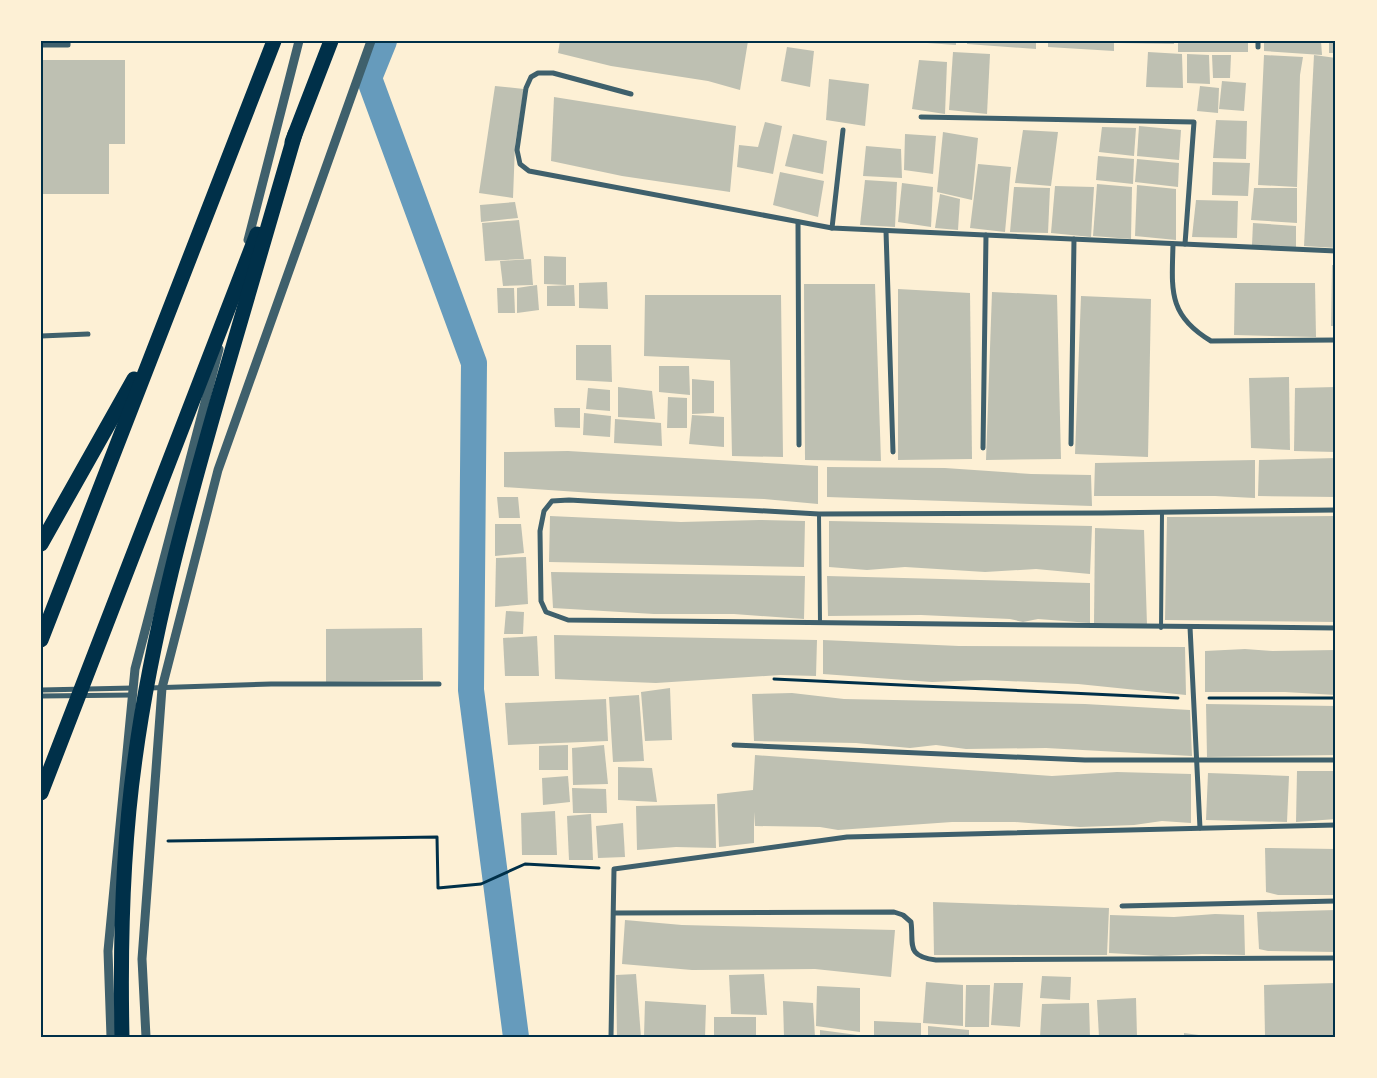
<svg xmlns="http://www.w3.org/2000/svg" width="1377" height="1078" font-family="'Space Grotesk',sans-serif">
<style>
.lines{fill:none;stroke-linecap:round;stroke-linejoin:round}
.canal{stroke:#669bbc;stroke-width:26}
.building{fill:#bec0b2}
.path{stroke:#003049;stroke-width:3}
.service{stroke:#3f606c;stroke-width:4}
.minor{stroke:#3f606c;stroke-width:5}
.tertiary{stroke:#3f606c;stroke-width:9}
.motorway{stroke:#003049;stroke-width:15}
.neatline{fill:none;stroke:#003049;stroke-width:2}
</style>
<rect width="100%" height="100%" fill="#fdf0d5"/>
<g class="lines">
<!-- canal -->
<polyline class="canal" points="384,41 369,78 474,363 471,690 516,1037"/>
</g>
<!-- building -->
<g class="building">
<polygon points="560,41 748,41 740,90 708,81 611,66 558,53"/>
<polygon points="927,41 956,41 956,45 927,43"/>
<polygon points="967,41 1036,41 1036,49 967,44"/>
<polygon points="1048,41 1114,41 1114,51 1048,47"/>
<polygon points="1117,41 1174,41 1174,44 1117,43"/>
<rect x="1178" y="41" width="70" height="11"/>
<polygon points="1264,41 1321,41 1322,55 1264,51"/>
<rect x="1329" y="41" width="7" height="12"/>
<polygon points="787,47 814,51 810,87 781,81"/>
<polygon points="953,52 990,54 987,114 949,110"/>
<polygon points="1148,52 1182,54 1183,88 1146,87"/>
<polygon points="1187,54 1209,55 1210,84 1187,83"/>
<polygon points="1212,55 1231,55 1230,78 1213,78"/>
<polygon points="1264,55 1303,57 1300,75 1297,187 1258,185"/>
<polygon points="1314,55 1336,58 1336,248 1304,246"/>
<polygon points="41,60 125,60 125,144 109,144 109,194 41,194"/>
<polygon points="919,60 947,62 945,114 912,109"/>
<polygon points="829,79 869,84 865,126 826,120"/>
<polygon points="1222,81 1246,83 1244,111 1219,109"/>
<polygon points="495,86 524,89 515,145 513,198 479,193"/>
<polygon points="1200,86 1219,88 1218,113 1197,111"/>
<polygon points="554,97 736,126 730,192 622,176 551,161"/>
<polygon points="1216,120 1247,121 1246,159 1213,158"/>
<polygon points="765,122 782,126 773,174 737,167 739,145 758,147"/>
<polygon points="1139,126 1181,130 1179,160 1137,156"/>
<polygon points="1102,127 1136,128 1134,156 1099,152"/>
<polygon points="1023,130 1058,132 1051,186 1015,183"/>
<polygon points="943,132 978,138 972,200 937,192"/>
<polygon points="793,134 827,141 823,174 785,166"/>
<polygon points="905,134 936,136 933,174 904,170"/>
<polygon points="866,146 901,149 902,178 863,176"/>
<polygon points="1098,156 1134,159 1133,184 1096,180"/>
<polygon points="1137,159 1179,163 1178,187 1135,182"/>
<polygon points="1213,162 1250,163 1248,196 1212,195"/>
<polygon points="978,164 1011,167 1005,232 970,228"/>
<polygon points="780,172 824,181 818,217 773,205"/>
<polygon points="865,180 897,182 895,227 860,225"/>
<polygon points="902,183 933,187 931,227 898,222"/>
<polygon points="1097,184 1132,187 1131,239 1093,236"/>
<polygon points="1137,185 1176,189 1176,240 1135,236"/>
<polygon points="1055,186 1094,187 1091,237 1051,233"/>
<polygon points="1014,187 1050,188 1048,233 1010,232"/>
<polygon points="1254,188 1297,188 1297,223 1251,220"/>
<polygon points="940,194 960,199 958,230 935,228"/>
<polygon points="1196,200 1238,201 1237,238 1192,237"/>
<polygon points="515,202 518,218 481,222 480,205"/>
<polygon points="519,220 524,259 485,261 482,223"/>
<polygon points="1253,223 1296,226 1296,248 1252,245"/>
<polygon points="544,256 566,257 566,285 544,284"/>
<polygon points="531,259 533,285 503,286 500,261"/>
<polygon points="1332,265 1336,265 1336,326 1331,326"/>
<polygon points="607,282 608,309 579,308 579,283"/>
<polygon points="1235,283 1315,283 1316,337 1234,335"/>
<polygon points="804,284 875,284 881,461 805,460"/>
<polygon points="537,285 539,310 517,313 517,288"/>
<polygon points="574,285 575,306 547,306 547,286"/>
<polygon points="497,288 514,288 515,313 498,313"/>
<polygon points="898,289 970,293 972,459 898,460"/>
<polygon points="992,292 1057,295 1061,459 986,460"/>
<polygon points="645,295 781,295 783,457 732,456 730,360 644,356"/>
<polygon points="1081,296 1151,299 1148,457 1075,454"/>
<polygon points="576,345 611,345 612,382 576,380"/>
<polygon points="659,366 689,366 690,395 659,392"/>
<polygon points="1289,377 1290,450 1251,448 1249,378"/>
<polygon points="692,379 714,381 714,413 692,414"/>
<polygon points="618,387 652,391 655,419 618,417"/>
<polygon points="1336,387 1336,452 1294,451 1295,388"/>
<polygon points="588,388 610,390 610,411 586,409"/>
<polygon points="668,397 687,398 687,428 667,428"/>
<polygon points="554,408 580,408 580,428 555,427"/>
<polygon points="584,413 611,416 610,437 583,435"/>
<polygon points="692,415 724,417 724,447 689,444"/>
<polygon points="615,419 661,423 662,446 614,443"/>
<polygon points="568,451 818,466 818,504 764,499 593,493 504,487 504,452"/>
<polygon points="1336,458 1336,497 1258,496 1259,460"/>
<polygon points="1255,460 1255,498 1215,496 1094,496 1095,463"/>
<polygon points="827,467 945,468 1031,474 1091,475 1092,506 827,497"/>
<polygon points="497,497 518,497 520,518 499,518"/>
<polygon points="550,516 681,522 759,520 805,521 804,567 549,562"/>
<polygon points="1336,516 1336,622 1165,620 1167,517"/>
<polygon points="829,521 1092,526 1090,574 1036,569 985,572 905,567 867,570 829,567"/>
<polygon points="495,524 521,524 524,553 495,556"/>
<polygon points="1095,528 1144,530 1147,625 1094,623"/>
<polygon points="526,557 528,604 495,607 496,558"/>
<polygon points="551,572 805,576 804,619 734,614 654,614 553,608"/>
<polygon points="827,576 1090,583 1090,623 1038,619 1023,622 1010,619 921,615 828,616"/>
<polygon points="506,611 524,612 523,634 504,634"/>
<polygon points="422,628 423,680 326,682 326,629"/>
<polygon points="554,635 817,640 816,676 780,675 656,683 555,679"/>
<polygon points="537,636 539,676 505,676 503,638"/>
<polygon points="823,640 959,646 1185,647 1186,695 1078,684 985,680 932,682 823,674"/>
<polygon points="1245,649 1272,651 1336,650 1336,695 1285,692 1205,692 1205,651"/>
<polygon points="670,688 672,740 645,741 641,692"/>
<polygon points="792,693 844,699 1085,704 1190,710 1192,756 1046,748 966,749 936,745 910,748 856,743 754,741 752,694"/>
<polygon points="639,695 644,761 613,762 609,697"/>
<polygon points="606,699 608,741 508,745 505,703"/>
<polygon points="1206,704 1336,706 1336,755 1207,757"/>
<polygon points="568,745 568,770 539,770 539,746"/>
<polygon points="604,745 608,784 573,785 572,748"/>
<polygon points="755,755 1052,776 1117,772 1191,774 1191,823 1162,821 1134,825 1080,827 1015,822 952,822 838,830 820,827 755,826 754,812 754,843 719,847 717,794 753,790"/>
<polygon points="618,767 652,768 657,802 618,800"/>
<polygon points="1297,771 1336,771 1336,819 1296,822"/>
<polygon points="1208,773 1289,776 1287,822 1206,820"/>
<polygon points="568,776 570,802 543,805 542,778"/>
<polygon points="572,788 606,789 607,813 573,813"/>
<polygon points="715,804 716,848 676,847 637,850 636,806"/>
<polygon points="555,811 557,855 522,855 521,813"/>
<polygon points="591,814 593,860 569,860 567,816"/>
<polygon points="623,823 625,857 598,858 596,826"/>
<polygon points="1265,848 1336,849 1336,895 1278,895 1266,892"/>
<polygon points="933,902 1109,908 1107,955 934,955"/>
<polygon points="1336,910 1336,952 1268,951 1259,949 1257,912"/>
<polygon points="1215,914 1244,915 1245,955 1202,954 1161,956 1109,953 1110,915 1174,917"/>
<polygon points="625,920 682,925 895,930 891,977 815,969 692,970 622,964"/>
<polygon points="636,974 641,1037 617,1037 616,975"/>
<polygon points="764,974 767,1015 731,1014 729,975"/>
<polygon points="1042,976 1071,977 1070,1000 1040,998"/>
<polygon points="926,982 963,985 963,1026 923,1023"/>
<polygon points="994,983 1023,983 1020,1027 991,1025"/>
<polygon points="1336,983 1336,1036 1265,1036 1264,985"/>
<polygon points="966,985 990,985 989,1027 965,1027"/>
<polygon points="817,986 860,988 860,1032 816,1026"/>
<polygon points="1136,998 1137,1037 1099,1037 1097,1000"/>
<polygon points="645,1001 706,1005 705,1037 644,1037"/>
<polygon points="783,1001 813,1003 815,1037 784,1037"/>
<polygon points="1089,1003 1090,1037 1040,1037 1042,1004"/>
<rect x="714" y="1017" width="42" height="20"/>
<polygon points="874,1021 921,1023 921,1037 874,1037"/>
<polygon points="928,1026 969,1030 969,1037 928,1037"/>
<polygon points="820,1030 865,1036 865,1037 820,1037"/>
<polygon points="1184,1033 1206,1036 1206,1037 1184,1037"/>
</g>
<g class="lines">
<!-- path -->
<g class="path">
<polyline points="774,679 1178,698"/>
<polyline points="1209,698 1336,698"/>
<polyline points="168,841 437,837 438,888 481,884 525,864 599,868"/>
</g>
<!-- service -->
<g class="service">
<polyline points="819,514 820,623"/>
<polyline points="1161,628 1162,513"/>
</g>
<!-- minor -->
<g class="minor">
<polyline points="41,45 68,45 68,41"/>
<polyline points="1258,47 1258,41"/>
<polyline points="631,94 553,73 538,73 531,77 526,88 517,150 520,164 529,171 832,228 1336,251"/>
<polyline points="921,117 1194,122 1185,244"/>
<polyline points="798,222 799,445"/>
<polyline points="832,228 843,130"/>
<polyline points="886,231 893,452"/>
<path d="M1173 244C1172 289 1167 315 1211 341L1336 340"/>
<polyline points="41,336 88,334"/>
<polyline points="1071,444 1074,239"/>
<polyline points="983,448 986,235"/>
<polyline points="1336,510 1102,513 819,514 569,500 552,501 544,511 540,531 541,601 546,612 568,620 1336,628"/>
<polyline points="1190,627 1200,828"/>
<polyline points="149,688 271,684 439,684"/>
<polyline points="41,690 133,688"/>
<polyline points="41,696 133,695"/>
<polyline points="734,745 1085,760 1336,760"/>
<polyline points="1122,906 1336,901"/>
<path d="M615 913 894 912 903 915 911 922C914 944 905 956 936 960L1336 958"/>
<polyline points="611,1037 614,869 847,837 1336,825"/>
</g>
<!-- tertiary -->
<g class="tertiary">
<polyline points="248,240 299,41"/>
<polyline points="111,1037 108,951 135,669 219,349"/>
<polyline points="146,1037 142,959 162,688 218,470 371,41"/>
</g>
<!-- motorway -->
<g class="motorway">
<polyline points="292,142 331,41"/>
<polyline points="41,544 134,379"/>
<polyline points="41,640 274,41"/>
<polyline points="41,793 257,234"/>
<path d="M122 1037C120 944 122 851 135 759 152 633 186 510 221 388 246 304 270 219 295 134"/>
</g>
</g>
<!-- border -->
<rect width="1377" height="1078" fill="none" stroke="#fdf0d5" stroke-width="85"/>
<rect x="42" y="42" width="1292" height="994" class="neatline"/>
</svg>
